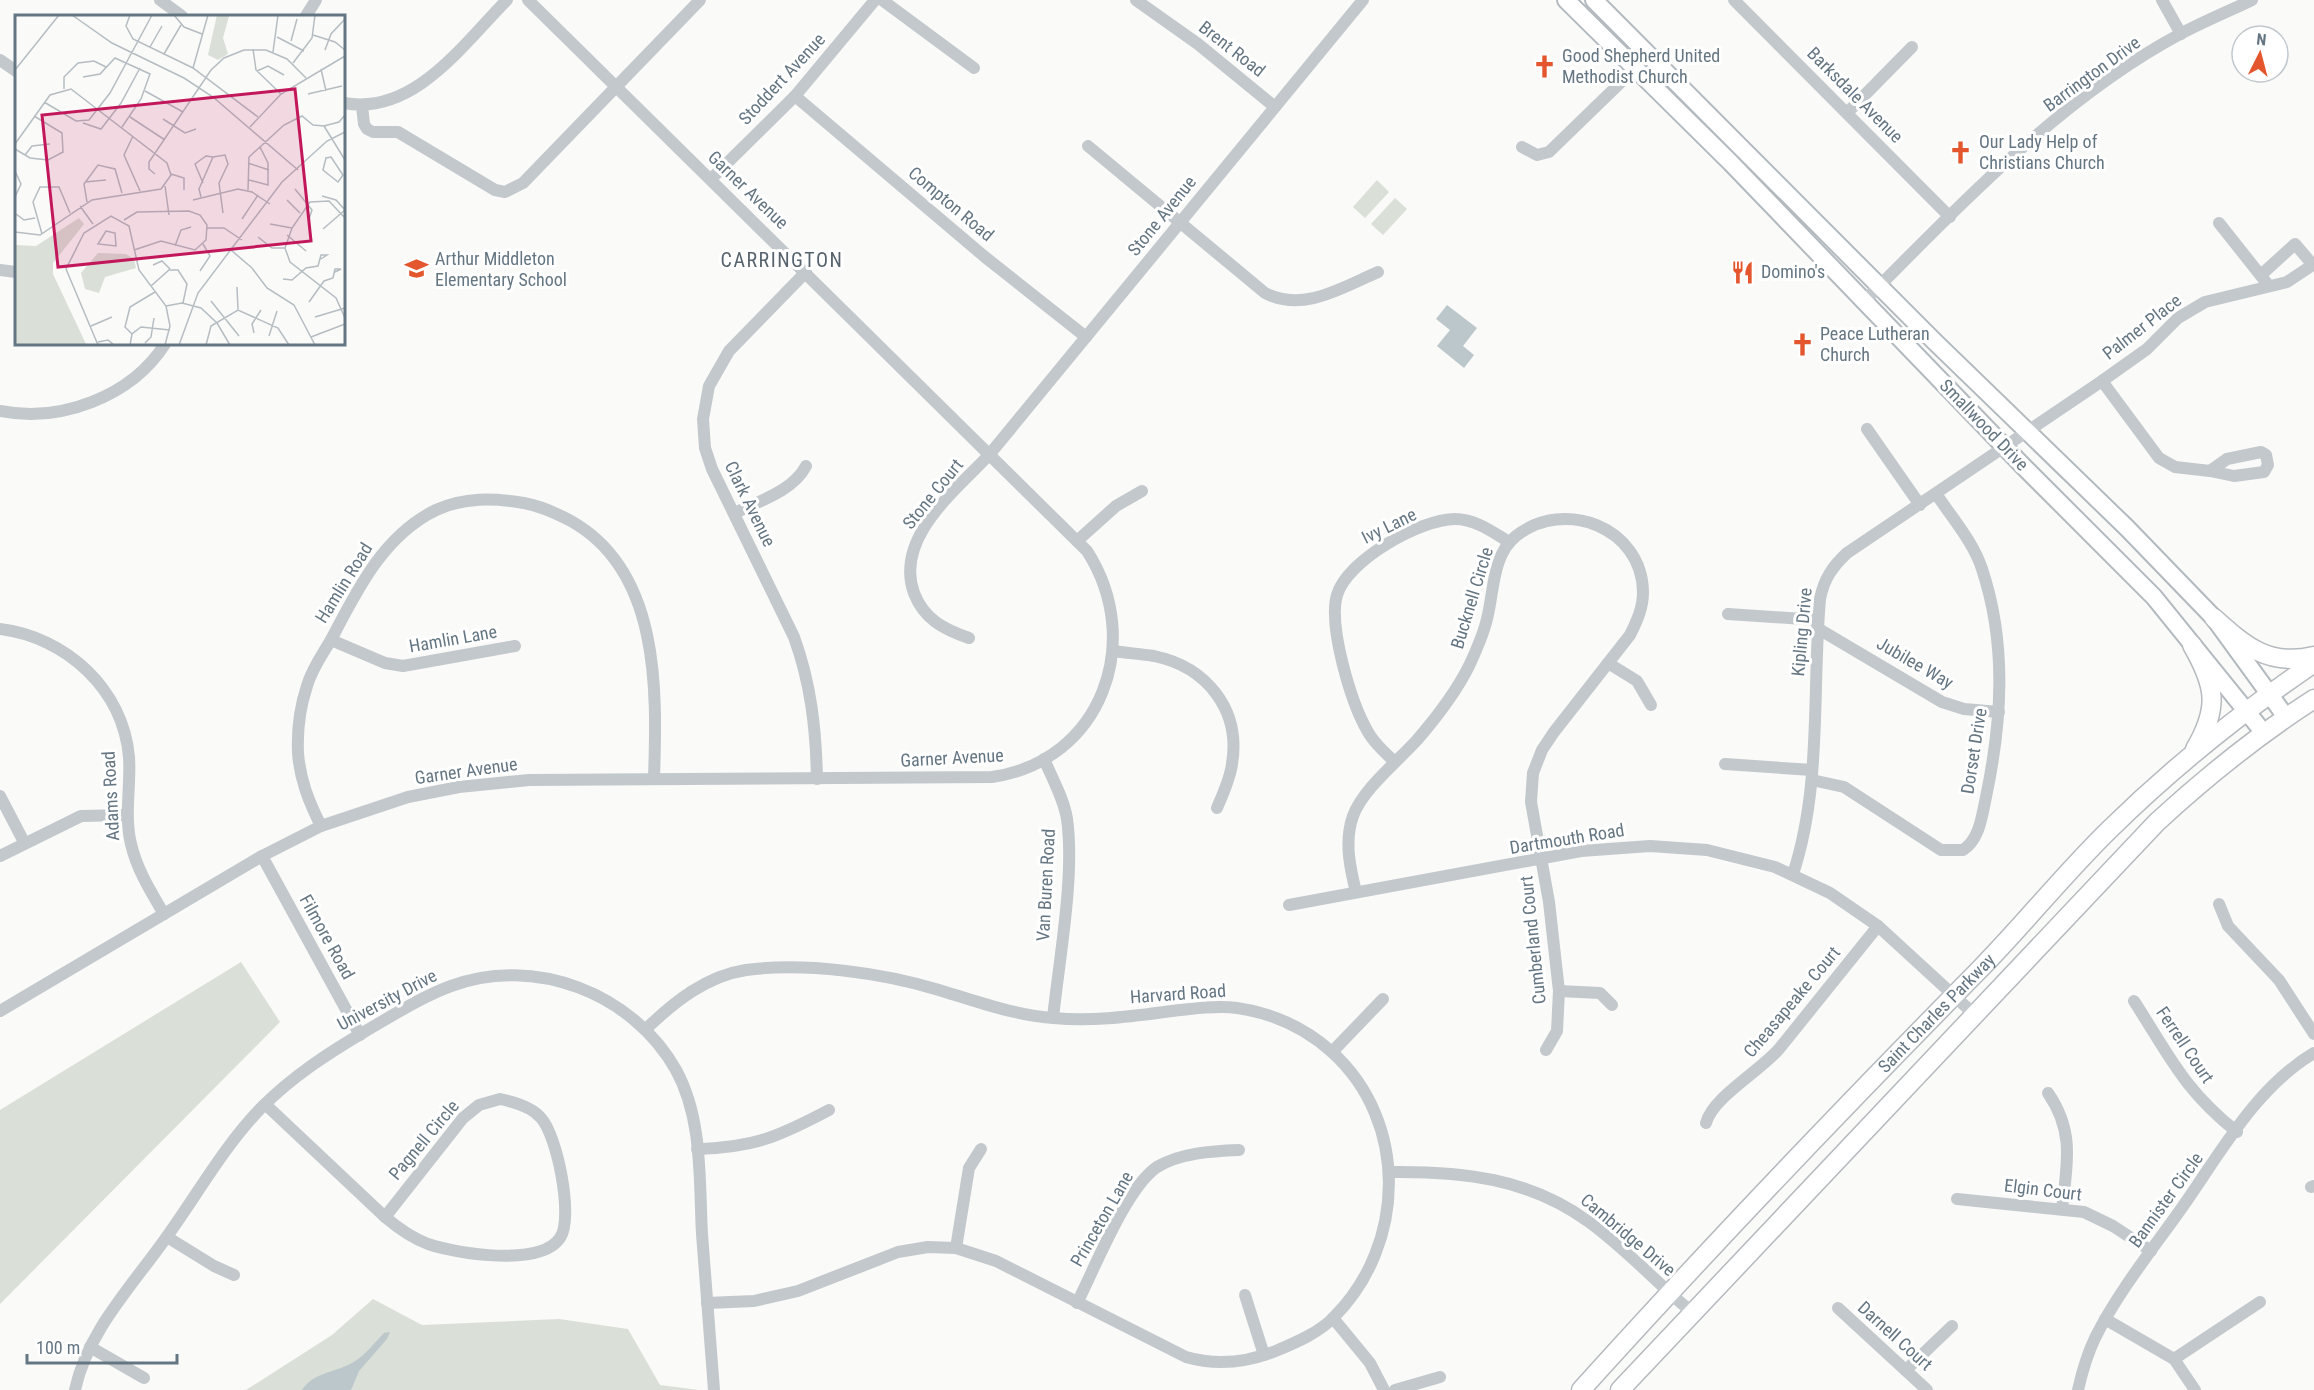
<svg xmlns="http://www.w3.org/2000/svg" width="2314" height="1390" font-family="'Roboto Condensed',sans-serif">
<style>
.green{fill:#dadfd7}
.water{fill:#bbc7cb}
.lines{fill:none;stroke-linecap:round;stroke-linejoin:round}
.secondary-casing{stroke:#b3babf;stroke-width:20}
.primary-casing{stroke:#b5babe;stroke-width:21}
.street{stroke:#c3c8cc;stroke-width:12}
.secondary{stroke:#fff;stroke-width:16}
.primary{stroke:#fff;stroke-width:18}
.labels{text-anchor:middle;stroke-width:6;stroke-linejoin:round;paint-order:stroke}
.street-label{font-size:18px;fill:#657683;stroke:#fff}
.poi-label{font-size:18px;fill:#657683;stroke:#fff;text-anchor:start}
.neighbourhood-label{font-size:20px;letter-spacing:1.5px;fill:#57646e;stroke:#fff}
.inset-road{fill:none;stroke:#b5bdc2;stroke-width:1.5}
.view{fill:#c2185b;fill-opacity:0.15;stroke:#c2185b;stroke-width:3}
.inset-edge{fill:none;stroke:#657683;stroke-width:3}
</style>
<rect width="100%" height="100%" fill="#fafaf8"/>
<!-- green -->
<g class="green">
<polygon points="1377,180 1389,192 1365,218 1353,207"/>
<polygon points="1395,198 1407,209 1383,235 1371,224"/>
<polygon points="241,962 280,1022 0,1304 0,1110"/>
<polygon points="373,1299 422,1325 559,1319 628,1329 660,1385 699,1390 246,1390 332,1335"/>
</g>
<!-- water -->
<g class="water">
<polygon points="1447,305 1477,328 1463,346 1474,355 1464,368 1437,346 1450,330 1436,319"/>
<path d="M390 1332 387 1339 359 1371 351 1390H302C314 1372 334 1373 352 1363 364 1357 375 1342 384 1333Z"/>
</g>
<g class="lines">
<defs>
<g id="secondary">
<polyline points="1566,0 1731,163 2023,466 2154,597 2264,733"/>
<polyline points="1594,0 1934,341 2127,528 2214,618 2286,717"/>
</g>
<g id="primary">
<path d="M2214 618C2245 646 2269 667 2314 656"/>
<path d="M2192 645C2215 685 2220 707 2195 749"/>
<path id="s1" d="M1581 1390C1711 1246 1845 1106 1981 968 2025 923 2064 874 2109 830 2171 769 2242 712 2314 663"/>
<path d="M1620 1390 2157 822C2206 777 2258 735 2314 699"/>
</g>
</defs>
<!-- secondary casing -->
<use href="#secondary" class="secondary-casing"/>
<!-- primary casing -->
<use href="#primary" class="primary-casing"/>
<!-- street -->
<g class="street">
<polyline points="160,0 182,16"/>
<polyline points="882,0 974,68"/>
<polyline points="1136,0 1198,44 1275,107"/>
<polyline points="1734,0 1950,217"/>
<polyline points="2162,0 2181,34"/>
<polyline points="306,16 316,0"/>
<polyline points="0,60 16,71"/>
<polyline points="795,96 985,257 1086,337"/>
<path d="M344 103C414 116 463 44 507 0"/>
<polyline points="362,106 364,124 367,129 373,132 398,132 495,190 505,192 523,183 700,0"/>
<polyline points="1847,113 1912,47"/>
<path d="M1088 146 1265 293C1303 313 1343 287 1378 272"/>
<polyline points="1522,147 1537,155 1549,152 1649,55"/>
<polyline points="711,179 795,96 875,0"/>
<polyline points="2219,223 2269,286"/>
<polyline points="0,270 16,272"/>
<path d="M806 272 729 351 709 386 703 419 705 448 712 469 794 637C811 684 816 729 817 779"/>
<polyline points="2262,274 2295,244 2313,265"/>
<path d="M1865 300C1962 204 2060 98 2182 33 2205 21 2229 11 2252 0"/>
<polyline points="2102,381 2159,458 2175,467 2210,471"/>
<path d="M0 411C60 423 131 397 165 344"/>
<polyline points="1867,429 1920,505"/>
<polygon points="2261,452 2266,455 2268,465 2264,472 2234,476 2210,471 2227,459"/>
<path d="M735 513C759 501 793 491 806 466"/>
<polyline points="1077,541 1116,506 1142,491"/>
<polyline points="1728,614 1818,620"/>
<polyline points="1817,628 1942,702 1964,709 1999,712"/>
<path d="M0 629C66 637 123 689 129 757 131 786 124 815 131 844 137 870 151 892 164 914"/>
<path d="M969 638C943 629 924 619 914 593 894 538 956 490 989 455L1363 0"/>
<polyline points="331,640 385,663 403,666 515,646"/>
<path d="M1113 651C1127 653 1141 654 1154 656 1207 667 1241 710 1232 764 1230 779 1223 794 1217 808"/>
<polyline points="1608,663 1637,681 1651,705"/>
<path d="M1044 759C1052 778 1064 799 1067 819 1075 876 1059 960 1053 1018"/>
<path d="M1395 762C1385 753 1374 743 1368 732 1351 703 1328 626 1337 595 1347 560 1421 519 1455 519 1475 519 1493 532 1509 542"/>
<polyline points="1725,764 1812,770"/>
<path d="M1812 780 1844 787 1941 850H1963C1980 839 1982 815 1986 797 2002 721 2007 644 1982 569 1974 543 1952 518 1937 495"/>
<polyline points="0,796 24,842"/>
<path d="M321 826C309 802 300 780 298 753 297 731 300 707 307 686 312 668 323 654 332 638 357 590 384 535 436 510 464 497 494 498 524 503 541 506 556 513 571 521 660 571 657 689 654 778"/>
<polyline points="0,856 81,816 127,815"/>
<polyline points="262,856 360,1035"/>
<path d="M1793 874C1822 786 1812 691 1820 599 1824 579 1832 567 1847 553L2102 381 2147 349 2178 318 2205 302 2287 282 2314 264"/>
<path d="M1356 892C1350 868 1344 841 1353 816 1363 789 1397 762 1417 740 1436 718 1456 692 1469 666 1476 651 1483 636 1487 619 1494 592 1492 555 1516 536 1564 498 1642 527 1643 592 1643 608 1637 621 1630 635L1554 732 1542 750 1533 773 1531 802 1549 902 1559 991 1557 1031 1546 1050"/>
<polyline points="2219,904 2228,926 2279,980 2314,1034"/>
<polyline points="1289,905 1581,851 1650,846 1707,850 1775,867 1830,893 1878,926 1975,1015"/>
<polyline points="1559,991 1600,993 1612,1005"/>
<path d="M2134 1001C2169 1055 2183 1089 2237 1132"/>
<path d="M0 1011 262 856 321 826 408 797 459 787 529 780 992 777C1102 761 1145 641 1087 551L528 0"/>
<path d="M646 1029C674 1002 706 976 746 970 805 962 883 973 939 990 978 1002 1014 1015 1054 1018 1093 1022 1133 1016 1172 1011 1193 1009 1216 1005 1237 1008 1273 1013 1305 1028 1332 1052 1409 1122 1406 1245 1334 1317 1320 1332 1297 1342 1278 1350 1249 1362 1217 1366 1186 1357L996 1261 956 1248 928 1247 898 1252 798 1291 754 1301 707 1303"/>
<polyline points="1332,1052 1383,999"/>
<path d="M2048 1093C2075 1132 2067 1164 2062 1209"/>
<path d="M500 1099C514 1102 532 1107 541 1118 557 1135 574 1218 560 1238 540 1267 458 1254 428 1244 412 1238 398 1228 385 1217L463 1118 479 1105Z"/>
<polyline points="265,1104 385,1217"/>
<path d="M1706 1123C1713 1097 1759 1072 1779 1049L1878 926"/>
<path d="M697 1149C755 1147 778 1137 829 1110"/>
<path d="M1389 1172C1462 1171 1529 1178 1589 1222 1626 1249 1658 1284 1693 1313"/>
<polyline points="2311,1187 2314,1186"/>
<polyline points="1957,1199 2084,1212 2113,1226 2151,1251"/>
<polyline points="167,1237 214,1266 234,1275"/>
<polyline points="956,1248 969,1168 981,1149"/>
<polyline points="1245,1295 1264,1355"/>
<path d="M1077 1303C1095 1268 1126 1188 1157 1167 1180 1153 1212 1151 1239 1150"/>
<polyline points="1838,1308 1927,1390"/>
<polyline points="1333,1318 1370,1363 1384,1390"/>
<polyline points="2105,1319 2174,1359 2195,1390"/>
<polyline points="90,1347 144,1378"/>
<polyline points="2174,1359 2260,1302"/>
<polyline points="1906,1370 1952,1326"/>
<path d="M75 1390C87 1333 130 1288 163 1242 196 1197 223 1147 262 1107 293 1076 327 1054 364 1032 392 1016 421 997 451 986 534 955 633 993 676 1070 703 1119 699 1180 702 1234 706 1286 710 1338 714 1390"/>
<polyline points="1395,1390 1440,1377"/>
<path d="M2078 1390C2082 1372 2087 1355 2095 1338 2118 1292 2152 1250 2181 1209 2220 1154 2255 1088 2314 1053"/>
</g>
<!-- secondary -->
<use href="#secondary" class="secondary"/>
<!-- primary -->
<use href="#primary" class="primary"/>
</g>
<!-- icons -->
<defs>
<symbol id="church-bare" viewBox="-9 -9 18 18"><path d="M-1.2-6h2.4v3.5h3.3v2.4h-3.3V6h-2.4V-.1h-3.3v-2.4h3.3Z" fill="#e4572e" stroke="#fff" stroke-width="2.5" paint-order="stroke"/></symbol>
<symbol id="school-bare" viewBox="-9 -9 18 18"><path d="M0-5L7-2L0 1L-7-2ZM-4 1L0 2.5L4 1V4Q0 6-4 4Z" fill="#e4572e" stroke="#fff" stroke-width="2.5" paint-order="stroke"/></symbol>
<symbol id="restaurant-bare" viewBox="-9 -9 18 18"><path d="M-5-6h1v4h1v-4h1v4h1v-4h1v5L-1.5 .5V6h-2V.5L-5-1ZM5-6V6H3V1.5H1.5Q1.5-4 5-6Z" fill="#e4572e" stroke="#fff" stroke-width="2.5" paint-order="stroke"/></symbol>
</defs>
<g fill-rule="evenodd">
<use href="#church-bare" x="1528" y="50" width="33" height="33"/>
<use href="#church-bare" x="1944" y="136" width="33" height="33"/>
<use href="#school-bare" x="400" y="252" width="33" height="33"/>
<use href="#restaurant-bare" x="1726" y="256" width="33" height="33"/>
<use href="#church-bare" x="1786" y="328" width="33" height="33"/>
</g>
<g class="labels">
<!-- street labels -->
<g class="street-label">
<text transform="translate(1232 49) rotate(38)" y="6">Brent Road</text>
<text transform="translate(2092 74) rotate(-36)" y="6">Barrington Drive</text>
<text transform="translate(782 79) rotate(-47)" y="6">Stoddert Avenue</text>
<text transform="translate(1855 95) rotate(45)" y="6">Barksdale Avenue</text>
<text transform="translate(748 190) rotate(44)" y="6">Garner Avenue</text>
<text transform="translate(951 204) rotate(40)" y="6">Compton Road</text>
<text transform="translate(1162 216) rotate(-51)" y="6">Stone Avenue</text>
<text transform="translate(2142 327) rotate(-38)" y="6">Palmer Place</text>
<text transform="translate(1984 425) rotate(46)" y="6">Smallwood Drive</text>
<text transform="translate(933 494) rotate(-51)" y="6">Stone Court</text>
<text transform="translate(750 504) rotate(64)" y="6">Clark Avenue</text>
<text transform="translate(1389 526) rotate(-26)" y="6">Ivy Lane</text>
<text transform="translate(344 583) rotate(-58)" y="6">Hamlin Road</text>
<text transform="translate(1472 598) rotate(-73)" y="6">Bucknell Circle</text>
<text transform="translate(1802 632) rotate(-85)" y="6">Kipling Drive</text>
<text transform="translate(453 639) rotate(-10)" y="6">Hamlin Lane</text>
<text transform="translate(1915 663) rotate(30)" y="6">Jubilee Way</text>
<text transform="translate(1974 751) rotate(-81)" y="6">Dorset Drive</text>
<text transform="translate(952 758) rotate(-3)" y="6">Garner Avenue</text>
<text transform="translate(466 771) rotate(-8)" y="6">Garner Avenue</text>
<text transform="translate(111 796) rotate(-93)" y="6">Adams Road</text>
<text transform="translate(1567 839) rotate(-9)" y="6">Dartmouth Road</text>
<text transform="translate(1046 885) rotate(-87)" y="6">Van Buren Road</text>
<text transform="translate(327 937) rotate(61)" y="6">Filmore Road</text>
<text transform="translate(1533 940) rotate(-96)" y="6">Cumberland Court</text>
<text transform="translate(1178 994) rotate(-4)" y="6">Harvard Road</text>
<text transform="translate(387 1000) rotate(-28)" y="6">University Drive</text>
<text transform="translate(1792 1002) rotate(-50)" y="6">Cheasapeake Court</text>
<text dy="6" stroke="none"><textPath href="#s1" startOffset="518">Saint Charles Parkway</textPath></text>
<text transform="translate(2185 1045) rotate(56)" y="6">Ferrell Court</text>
<text transform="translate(424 1140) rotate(-50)" y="6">Pagnell Circle</text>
<text transform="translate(2043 1190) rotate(7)" y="6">Elgin Court</text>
<text transform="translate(2166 1200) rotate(-54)" y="6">Bannister Circle</text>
<text transform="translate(1102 1219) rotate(-60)" y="6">Princeton Lane</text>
<text transform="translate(1628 1235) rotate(40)" y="6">Cambridge Drive</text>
<text transform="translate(1895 1336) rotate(42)" y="6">Darnell Court</text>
</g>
<!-- poi labels -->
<g class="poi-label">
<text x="1562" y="62">Good Shepherd United<tspan x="1562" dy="21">Methodist Church</tspan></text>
<text x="1979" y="148">Our Lady Help of<tspan x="1979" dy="21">Christians Church</tspan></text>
<text x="435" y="265">Arthur Middleton<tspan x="435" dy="21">Elementary School</tspan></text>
<text x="1761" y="278">Domino's</text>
<text x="1820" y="340">Peace Lutheran<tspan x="1820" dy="21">Church</tspan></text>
</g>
<!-- neighbourhood labels -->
<g class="neighbourhood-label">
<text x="782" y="267">CARRINGTON</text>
</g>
</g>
<!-- overview -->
<g transform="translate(15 15)">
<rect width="330" height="330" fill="#fafaf8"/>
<path d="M202 0H225L214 1 208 23 213 39 203 45 193 40ZM64 203 69 209 38 248V259L71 329 0 330V230L21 231ZM83 238 111 239 119 244 121 253 90 262 84 278 70 274 66 258Z" fill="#dadfd7"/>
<path class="inset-road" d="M57 0 97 28 169 63 198 82 283 155M115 0 111 11 118 24 178 53 243 102M159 0 169 12 187 19M298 20 320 27 330 35M262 22 289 36M276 26 282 4M135 32 147 11M238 34 241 55 266 79M310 35 316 19 330 4M258 37 263 0M149 39 166 10M278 48 297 23 300 0M178 53 193 0M306 54 311 76M0 55 44 0M242 56 253 51 269 60M68 62 85 59 100 43 135 59 126 84 107 112M49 74V62L63 48 79 46 91 52M130 76 168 97M293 79 327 71M29 87 61 106 74 105 95 78 137 0M115 102 150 125M148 104 170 118 181 114M68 108 86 114 106 88 125 53M309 111 330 145M235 112 266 79 330 41M118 121 109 140 125 176M0 129 35 80 56 74 152 148 156 160 146 174 77 185 25 220 0 217M0 134 15 143 33 145 48 137 47 118 19 101M10 140 17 131 35 129M316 142 328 160 323 167 308 155 311 143ZM233 148 254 155M0 156 6 169 0 182M140 159 134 154V147L196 55 209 43 229 35H251L272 44 291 63M156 159 169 163V175M234 165 253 170V148L245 132M70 167 91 165M188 168 180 149 191 141 198 142M150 171 154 200M280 174 297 195 294 204M233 175 234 142 269 110 287 101 298 110 309 111 324 107 330 100M307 181 321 185 330 195M186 182 184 174 198 142 210 140 213 149 204 168 208 198M178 185 223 174 237 177 255 189M272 185 285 198M72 187 69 169 83 150 100 154 107 178M65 191 78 209M1 199 9 205 20 203M330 203 314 186 295 187 277 213 270 233 275 247 321 283 330 303M227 204 243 180M109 205 122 197 174 196 185 200 192 210 191 225 180 235 146 226 119 235M255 209 277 213M192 213H209L227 225M308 214 330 195M91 216 100 218 101 231 83 229ZM27 219 18 187 25 172H44L55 198M272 220 291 236M243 222 257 233H270M160 231 166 215 176 212M216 235 237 253 252 273 279 290 300 330M138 250 147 246 155 254M185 256 195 241 188 229M268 264 277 265 291 253 303 251 306 240H312L306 244M136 271 154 255H163L172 269 168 288M222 272 223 295M196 286 224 321M294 287 309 266 318 263 320 254H326L320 257M151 291 167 288 186 293 202 308 215 330M300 302 330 293M76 311 97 302M239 318 237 309 246 295M117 319 110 312 115 292 140 277M254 321 262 296M296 322 330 309M83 327 93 325 99 330M130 328 136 322 139 303M83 330 51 254 69 218 96 201 114 211 124 255 151 291 155 311 150 330M115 330 117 319 126 312 155 315M164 330 183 278 267 167 312 126 330 117M191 330 196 311 223 295 263 313 274 330"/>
<path class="view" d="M280 74 296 226 43 252 27 100Z"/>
<rect width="330" height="330" class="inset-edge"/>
</g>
<!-- north arrow -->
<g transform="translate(2260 54) rotate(6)"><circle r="28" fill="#ffffff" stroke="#c1c8cd" stroke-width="1.5"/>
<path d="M0-4.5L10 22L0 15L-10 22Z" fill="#e4572e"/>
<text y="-9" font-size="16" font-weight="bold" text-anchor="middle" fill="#657683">N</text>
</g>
<!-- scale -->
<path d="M27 1354v9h150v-9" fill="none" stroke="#657683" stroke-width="3"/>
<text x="36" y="1354" font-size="18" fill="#657683" stroke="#ffffff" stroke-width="4.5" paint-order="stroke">100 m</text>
</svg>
